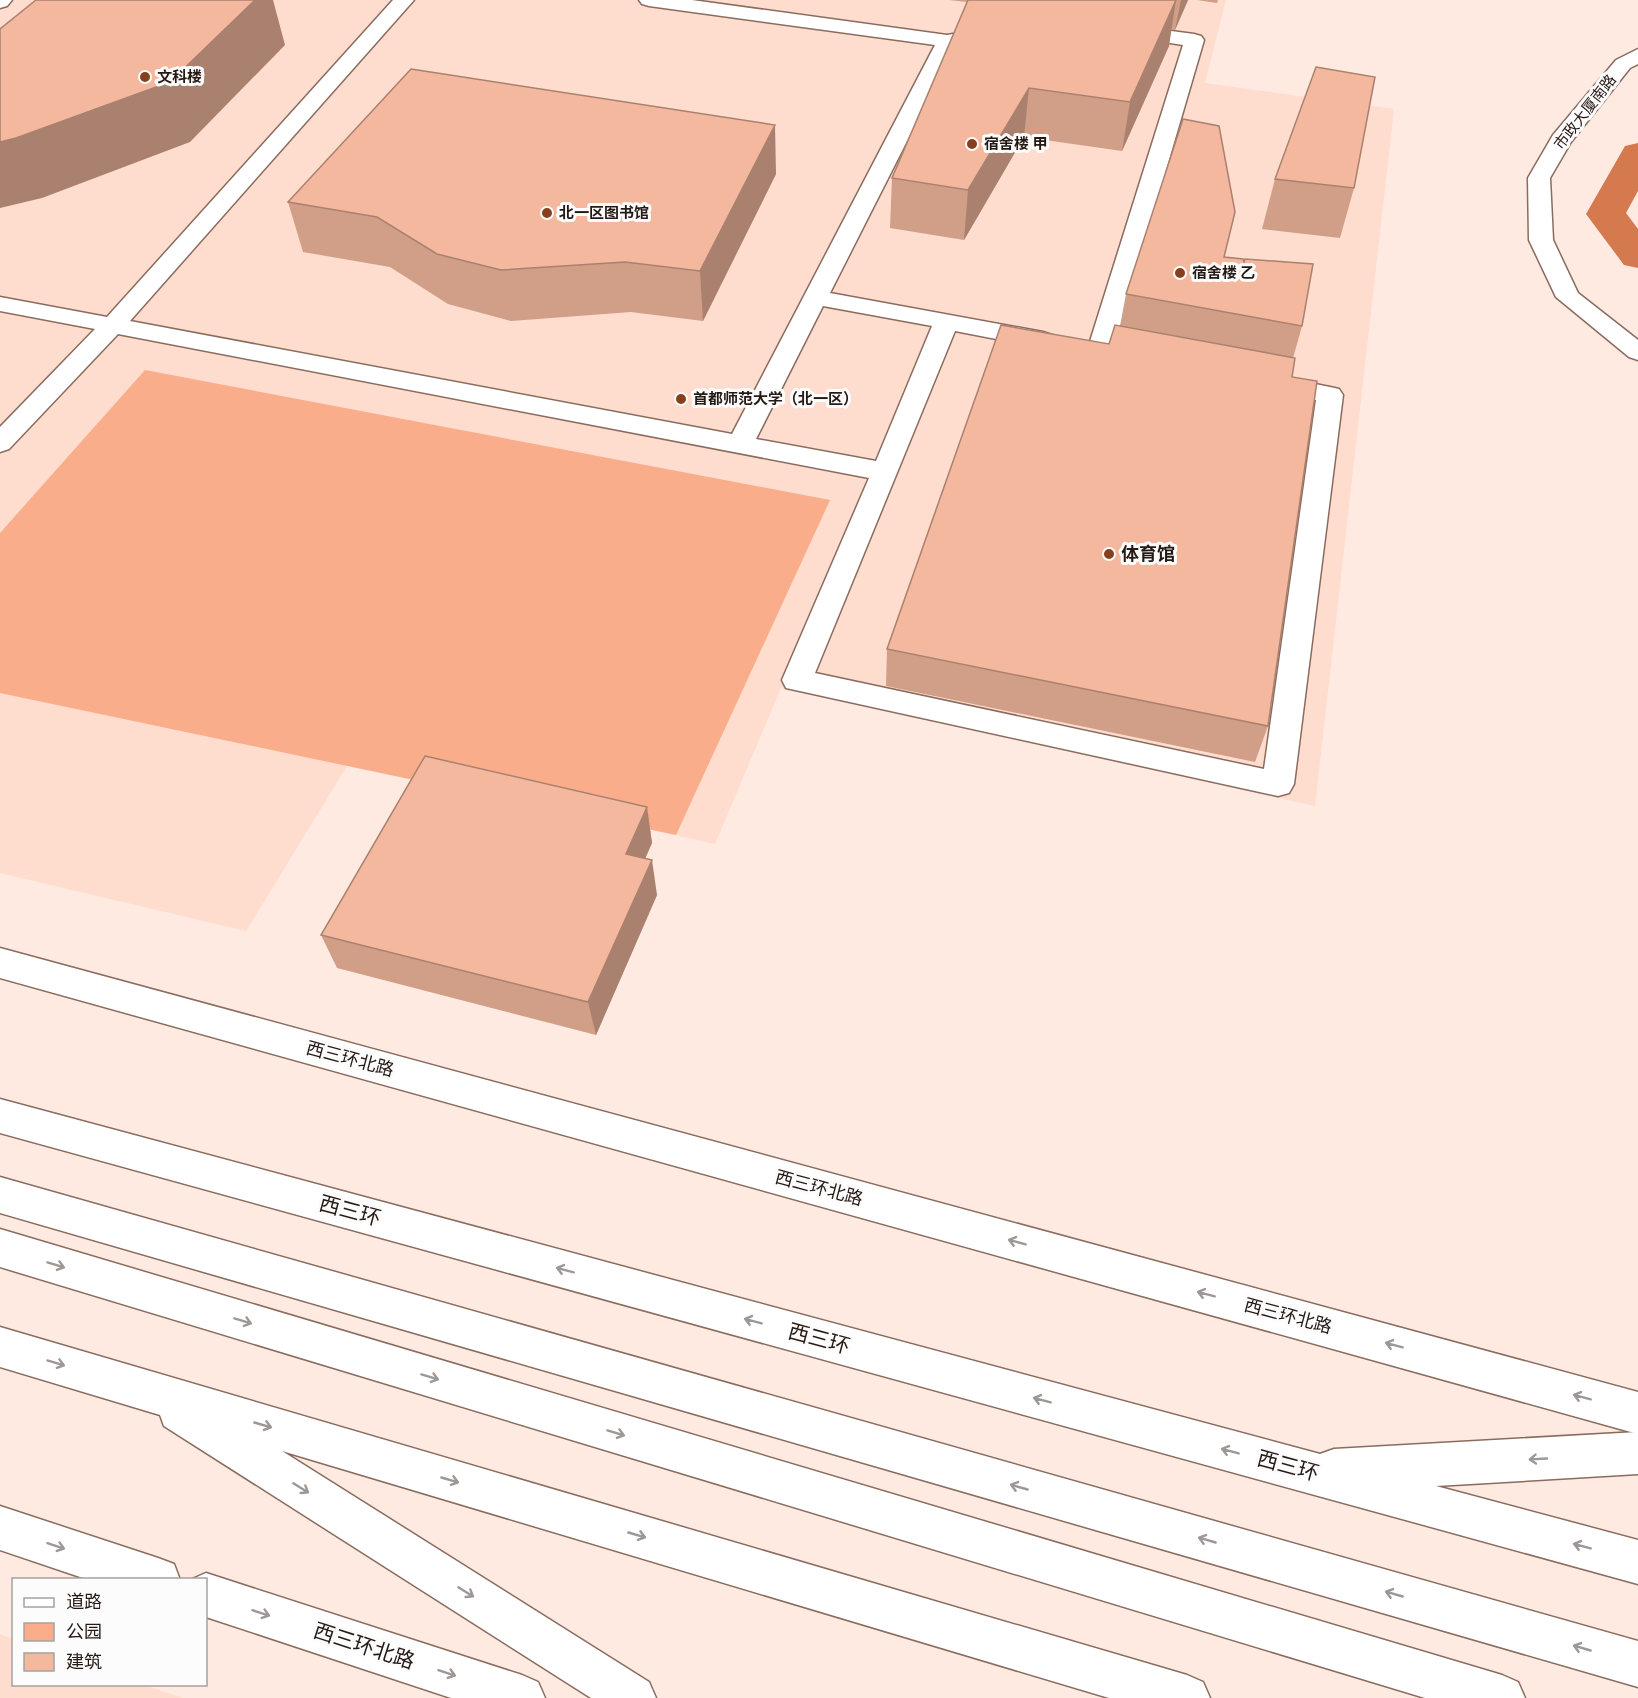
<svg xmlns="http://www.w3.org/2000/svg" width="1638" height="1698" font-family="'Exo 2','Noto Sans SC',sans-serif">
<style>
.built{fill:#fedcce}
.green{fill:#faad8b}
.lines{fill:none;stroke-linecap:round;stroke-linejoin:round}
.canal{fill:#d5794f;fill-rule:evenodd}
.minor-casing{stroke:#8a6c5f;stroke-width:3}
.highway-casing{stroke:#8a6c5f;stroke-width:3}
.minor{fill:#fff;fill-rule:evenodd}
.highway{fill:#fff;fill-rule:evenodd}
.wall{fill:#d19e88}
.shaded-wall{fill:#aa816f}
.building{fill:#f3b89e;stroke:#aa816f;stroke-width:1.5}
.oneway{stroke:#9d9895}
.poi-dot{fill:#87401e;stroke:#fcfcfc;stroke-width:2}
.labels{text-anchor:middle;stroke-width:6;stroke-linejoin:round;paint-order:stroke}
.far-poi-label{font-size:15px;font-weight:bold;fill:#251914;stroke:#fcfcfc;text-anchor:start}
.far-street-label{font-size:15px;fill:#251914;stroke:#fcfcfc}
.poi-label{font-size:18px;font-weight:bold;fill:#251914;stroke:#fcfcfc;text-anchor:start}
.street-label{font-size:18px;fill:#251914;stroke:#fcfcfc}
.near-street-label{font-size:21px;fill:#251914;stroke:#fcfcfc}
</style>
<rect width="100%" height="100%" fill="#ffeae1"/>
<!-- built -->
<g class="built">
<polygon points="0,0 1226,0 1205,83 1394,109 1315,806 781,688 715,844 350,761 246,931 0,873"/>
<polygon points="0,1634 13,1639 14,1684 144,1685 183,1698 0,1698"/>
</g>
<!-- green -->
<polygon class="green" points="145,370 830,500 676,835 0,693 0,533"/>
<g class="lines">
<!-- canal -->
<polygon class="canal" points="1638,143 1638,191 1626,213 1638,229 1638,268 1624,265 1586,214 1625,146"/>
<defs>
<g id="minor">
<polygon points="0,0 12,0 7,6 0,8"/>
<path d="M393 0H414L130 321 732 434 935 45 649 6 642 4 639 0H692L947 35 995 27 1002 29 1005 33 1002 37 955 46 830 293 1043 332 1052 335 1055 340 1052 345 1043 348 955 331 815 673 1264 769 1316 400 1262 389 1258 383 1262 377 1271 375 1330 387 1339 389 1343 395 1294 784 1289 793 1278 796 786 688 782 680 869 478 118 334 9 449 0 452V427L95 329 0 311V297L107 317ZM823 306 932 326 876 461 756 439Z"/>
<polygon points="1126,25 1194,34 1201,36 1204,40 1113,351 1109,356 1100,359 1091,356 1087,351 1183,45 1119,35 1116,31 1119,27"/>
<polygon points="1638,49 1638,64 1630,68 1571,142 1550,178 1553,240 1578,293 1638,340 1638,360 1629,357 1556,297 1529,240 1528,178 1553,135 1616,60"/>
<polygon points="0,948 1638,1392 1638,1434 0,978"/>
<polygon points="0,1506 158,1558 174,1564 180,1580 89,1580 0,1550"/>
<polygon points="206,1573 522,1675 538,1682 545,1698 451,1698 206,1617 206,1580 190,1580"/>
</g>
<g id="highway">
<polygon points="0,1099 1320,1454 1334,1449 1638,1432 1638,1474 1436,1486 1638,1540 1638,1584 0,1133"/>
<polygon points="0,1177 1638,1641 1638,1687 0,1213"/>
<polygon points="0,1229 1502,1675 1518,1682 1525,1698 1425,1698 0,1267"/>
<polygon points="0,1327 1187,1675 1203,1682 1210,1698 1109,1698 282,1451 649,1682 656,1698 591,1698 164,1426 160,1415 0,1367"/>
</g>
</defs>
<!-- minor casing -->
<use href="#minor" class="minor-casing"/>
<!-- highway casing -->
<use href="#highway" class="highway-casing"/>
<!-- minor -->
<use href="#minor" class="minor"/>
<!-- highway -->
<use href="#highway" class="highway"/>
</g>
<!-- wall -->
<g class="wall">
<polygon points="949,0 1188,0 1175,30 1171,30 1169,46 1122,151 1024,137 964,240 890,228 892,178 967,2"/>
<polygon points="1197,0 1218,0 1217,3"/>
<polygon points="776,174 703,321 631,312 511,321 448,304 390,267 303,252 288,202"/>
<polygon points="1275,179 1354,188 1340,238 1262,229"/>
<polygon points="1224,257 1244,262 1302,326 1293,358 1268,726 1255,762 886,686 887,649 1109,344 1120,326 1126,294"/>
<polygon points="647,807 652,843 645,858 657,895 596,1035 337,968 321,935"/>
</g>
<!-- shaded-wall -->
<g class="shaded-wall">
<polygon points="206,0 273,0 285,45 190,142 42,198 0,208 0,142"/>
<polygon points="1176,0 1169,46 1122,151 1130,102"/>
<polygon points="1181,0 1188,0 1175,30"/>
<polygon points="1029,88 1024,137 964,240 968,190"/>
<polygon points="775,125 776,174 703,321 700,271"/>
<polygon points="647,807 652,843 632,889 626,854"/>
<polygon points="652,860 657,895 596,1035 588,1002"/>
</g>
<!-- building -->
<g class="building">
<polygon points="36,0 255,0 170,82 16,138 0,142 0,29"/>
<polygon points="968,0 1176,0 1130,102 1029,88 968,190 892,178"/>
<polygon points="1316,67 1375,77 1354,188 1275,179"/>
<polygon points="411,69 775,125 700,271 625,262 501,270 437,254 377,217 288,202"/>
<polygon points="1183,119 1219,126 1235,212 1224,257 1243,259 1244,262 1245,259 1313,264 1302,326 1126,294"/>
<polygon points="1001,325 1109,344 1115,325 1295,358 1292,377 1317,381 1268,726 887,649"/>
<polygon points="425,756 647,807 626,854 652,860 588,1002 321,935"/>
</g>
<!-- one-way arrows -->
<defs><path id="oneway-shaft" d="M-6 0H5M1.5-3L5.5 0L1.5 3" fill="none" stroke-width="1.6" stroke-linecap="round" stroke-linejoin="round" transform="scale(1.5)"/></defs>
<g class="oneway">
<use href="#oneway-shaft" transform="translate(1017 1242) rotate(-165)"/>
<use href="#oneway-shaft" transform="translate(56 1265) rotate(17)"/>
<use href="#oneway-shaft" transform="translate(565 1270) rotate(-165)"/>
<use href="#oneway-shaft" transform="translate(1206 1294) rotate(-165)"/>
<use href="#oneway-shaft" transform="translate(243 1321) rotate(17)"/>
<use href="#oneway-shaft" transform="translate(753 1321) rotate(-165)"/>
<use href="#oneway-shaft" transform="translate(1394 1345) rotate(-165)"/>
<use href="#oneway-shaft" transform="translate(56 1363) rotate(17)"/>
<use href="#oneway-shaft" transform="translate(430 1377) rotate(17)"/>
<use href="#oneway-shaft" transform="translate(1582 1397) rotate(-165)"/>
<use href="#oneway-shaft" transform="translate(1042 1400) rotate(-165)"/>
<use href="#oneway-shaft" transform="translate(263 1425) rotate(16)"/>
<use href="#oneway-shaft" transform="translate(616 1433) rotate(17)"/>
<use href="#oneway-shaft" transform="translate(1230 1451) rotate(-165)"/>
<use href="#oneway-shaft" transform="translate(1538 1459) rotate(177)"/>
<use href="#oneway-shaft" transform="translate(450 1480) rotate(16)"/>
<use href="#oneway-shaft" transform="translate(1019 1487) rotate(-164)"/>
<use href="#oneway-shaft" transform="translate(301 1488) rotate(32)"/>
<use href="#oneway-shaft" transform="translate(637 1535) rotate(16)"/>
<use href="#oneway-shaft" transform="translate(1207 1540) rotate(-164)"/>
<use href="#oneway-shaft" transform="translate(56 1546) rotate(18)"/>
<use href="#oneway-shaft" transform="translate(1582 1546) rotate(-165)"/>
<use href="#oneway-shaft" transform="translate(466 1592) rotate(32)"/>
<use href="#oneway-shaft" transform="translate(1394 1594) rotate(-164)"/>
<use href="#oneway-shaft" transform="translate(261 1613) rotate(18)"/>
<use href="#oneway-shaft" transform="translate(1582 1648) rotate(-164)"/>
<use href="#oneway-shaft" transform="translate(447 1673) rotate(18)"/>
</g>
<!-- markers -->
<g class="poi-dot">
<circle cx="145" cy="77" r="6"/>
<circle cx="972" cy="144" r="6"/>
<circle cx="547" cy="213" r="6"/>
<circle cx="1180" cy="273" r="6"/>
<circle cx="681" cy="399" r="6"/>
<circle cx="1109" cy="554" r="6"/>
</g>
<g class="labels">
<!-- far-poi labels -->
<g class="far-poi-label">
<text x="157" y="82">文科楼</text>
<text x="984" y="149">宿舍楼 甲</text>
<text x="559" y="218">北一区图书馆</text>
<text x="1192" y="278">宿舍楼 乙</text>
<text x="693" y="404">首都师范大学（北一区）</text>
</g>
<!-- far-street labels -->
<g class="far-street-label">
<text transform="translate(1585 112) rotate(-52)" y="5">市政大厦南路</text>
</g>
<!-- poi labels -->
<g class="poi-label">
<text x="1121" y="560">体育馆</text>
</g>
<!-- street labels -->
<g class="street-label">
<text transform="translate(350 1059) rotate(15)" y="6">西三环北路</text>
<text transform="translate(819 1188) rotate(15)" y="6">西三环北路</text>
<text transform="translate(1288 1316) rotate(15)" y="6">西三环北路</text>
</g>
<!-- near-street labels -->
<g class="near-street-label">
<text transform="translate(350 1211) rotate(15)" y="7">西三环</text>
<text transform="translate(819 1339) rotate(15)" y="7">西三环</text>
<text transform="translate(1288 1466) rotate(15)" y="7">西三环</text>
<text transform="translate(364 1646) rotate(18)" y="7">西三环北路</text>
</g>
</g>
<!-- legend -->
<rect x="12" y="1578" width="195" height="108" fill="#fcfcfc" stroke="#a6a19f" stroke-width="1.5"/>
<rect x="24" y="1598" width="30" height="9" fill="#ffffff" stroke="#a6a19f" stroke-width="1.5"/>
<text x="66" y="1608" font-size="18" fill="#251914">道路</text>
<rect x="24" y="1623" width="30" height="18" fill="#faad8b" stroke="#a6a19f" stroke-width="1.5"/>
<text x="66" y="1638" font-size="18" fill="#251914">公园</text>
<rect x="24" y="1653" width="30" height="18" fill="#f3b89e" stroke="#a6a19f" stroke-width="1.5"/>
<text x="66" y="1668" font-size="18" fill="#251914">建筑</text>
</svg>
